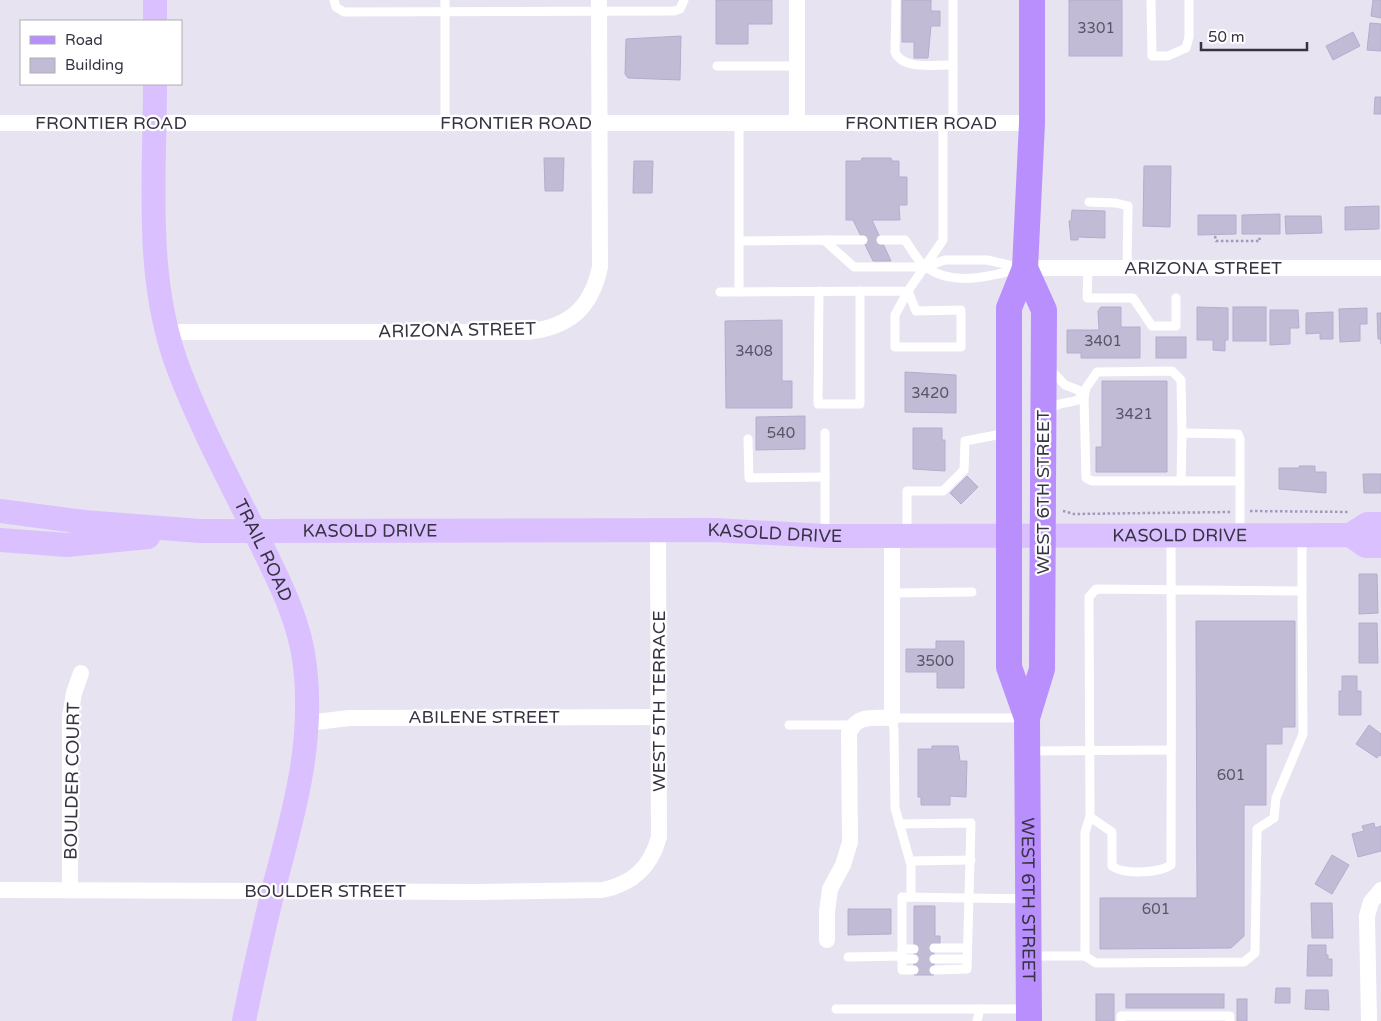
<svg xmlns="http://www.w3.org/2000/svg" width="1381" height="1021" font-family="'Varela Round',sans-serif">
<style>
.building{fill:#c2bbd6;stroke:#b5acce}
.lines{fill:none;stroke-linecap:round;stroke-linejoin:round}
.path{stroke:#a397be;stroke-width:2.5;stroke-dasharray:2.5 2.5;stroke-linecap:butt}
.lane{stroke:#fff;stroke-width:9}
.street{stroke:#fff;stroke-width:16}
.secondary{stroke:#dac0fe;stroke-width:24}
.primary{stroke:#b98ffe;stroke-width:26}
.labels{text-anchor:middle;stroke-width:4.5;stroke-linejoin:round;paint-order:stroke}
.number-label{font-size:15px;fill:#5a5568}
.street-label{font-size:18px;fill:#373343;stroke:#fff}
</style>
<rect width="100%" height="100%" fill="#e8e3f1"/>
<!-- building -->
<g class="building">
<polygon points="716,0 772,0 772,24 748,24 748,44 716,44"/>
<polygon points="902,0 931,0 931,11 940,11 940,26 931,26 928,58 914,58 914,42 902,42"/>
<rect x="1069" y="0" width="53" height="56"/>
<polygon points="1373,0 1381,0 1381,18 1371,16"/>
<polygon points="1370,23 1381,24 1381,51 1367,50"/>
<polygon points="1353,32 1360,46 1333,60 1326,46"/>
<polygon points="681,36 680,80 628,78 625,74 626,39"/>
<polygon points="1375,97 1381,97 1381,114 1374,114"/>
<polygon points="544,158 564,158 563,191 545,191"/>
<polygon points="862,158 891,158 892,161 899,161 899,177 907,177 907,205 899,205 900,220 872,220 891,261 873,261 853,220 846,220 846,161 861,161"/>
<polygon points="634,161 653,161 652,193 633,193"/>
<polygon points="1144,166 1171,166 1170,227 1143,226"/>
<polygon points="1379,206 1379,229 1345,230 1345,207"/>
<polygon points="1072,210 1105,211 1105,238 1078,237 1078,240 1071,240 1069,221 1071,221"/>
<polygon points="1280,214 1280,234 1242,234 1242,215"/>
<polygon points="1198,215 1236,215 1236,234 1198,235"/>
<polygon points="1285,216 1321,216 1322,233 1286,234"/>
<polygon points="1101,307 1121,307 1121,327 1140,327 1140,358 1081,358 1081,353 1067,353 1067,330 1099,330 1098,311"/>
<polygon points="1197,307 1228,308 1228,340 1225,340 1225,351 1213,350 1213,340 1197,340"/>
<rect x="1233" y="307" width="33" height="34"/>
<polygon points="1367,308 1367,324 1360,324 1360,341 1340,342 1339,309"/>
<polygon points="1270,310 1298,310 1299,328 1290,328 1290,344 1270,345"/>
<polygon points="1333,312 1333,339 1320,339 1320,333 1306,334 1306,313"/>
<polygon points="1377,313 1381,313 1381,344 1381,339 1378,339"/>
<polygon points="782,320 782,381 792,381 792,408 726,408 725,321"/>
<rect x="1156" y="337" width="30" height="21"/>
<polygon points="905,372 956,375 956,413 905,412"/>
<polygon points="1102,381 1167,381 1167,472 1096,472 1096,447 1102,447"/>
<polygon points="805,416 805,449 756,450 756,417"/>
<polygon points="913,428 942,428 942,440 945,440 945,471 913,469"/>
<polygon points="1299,466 1315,466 1315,472 1326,472 1326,493 1279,489 1279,468 1299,468"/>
<polygon points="1363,474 1381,474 1381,493 1364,493"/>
<polygon points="967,476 978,487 961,504 950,493"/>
<polygon points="1359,574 1377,574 1378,613 1359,614"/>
<polygon points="1196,621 1295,621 1295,727 1282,727 1282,744 1266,744 1266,805 1244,805 1244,936 1231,948 1100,949 1100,898 1197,898"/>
<polygon points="1359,623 1377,623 1378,663 1359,663"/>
<polygon points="936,641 964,641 964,688 937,688 937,672 906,672 906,649 936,649"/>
<polygon points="1342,676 1357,676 1357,691 1361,691 1361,715 1339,715 1339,691 1342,691"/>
<polygon points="1369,725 1381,734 1381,756 1379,755 1377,758 1356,744"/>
<polygon points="932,746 958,746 960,761 967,761 966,797 950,796 950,805 921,805 921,797 918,797 918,749 932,749"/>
<polygon points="1374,823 1375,828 1381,826 1381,851 1358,857 1352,834 1364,831 1362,826"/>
<polygon points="1332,855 1349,865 1332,894 1315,884"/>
<polygon points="1311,903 1332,903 1333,938 1312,938"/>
<polygon points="914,906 935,906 935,936 940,936 940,944 934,944 934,975 914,975"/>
<polygon points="848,909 891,909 891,934 848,935"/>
<polygon points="1308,945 1326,945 1326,955 1328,955 1328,959 1332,959 1332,976 1307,976"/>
<polygon points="1276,988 1290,988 1290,1003 1275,1003"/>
<polygon points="1306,990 1328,990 1329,1010 1305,1009"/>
<rect x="1096" y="994" width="18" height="27"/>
<rect x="1126" y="994" width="98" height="14"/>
<rect x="1237" y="999" width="10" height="22"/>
</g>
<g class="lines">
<!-- path -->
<g class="path">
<polyline points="1215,236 1216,241 1260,241 1259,236"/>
<polyline points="1063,511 1074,514 1230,512"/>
<polyline points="1250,511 1350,512"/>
</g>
<!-- lane -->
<g class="lane">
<polyline points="334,0 336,7 344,12 674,11 680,9 684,0"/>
<polyline points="445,0 445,123"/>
<path d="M896 0 895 52C903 71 936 64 953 65"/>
<polyline points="1151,0 1152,56 1168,56 1186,48 1189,37 1189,0"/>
<polyline points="717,66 797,66"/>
<polyline points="739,123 739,292"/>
<polyline points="953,123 953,0"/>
<polyline points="1089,202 1116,203 1128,206 1127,268"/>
<polyline points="824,240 863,240"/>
<path d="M881 240H905C911 248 917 261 926 267 952 287 991 276 1019 269"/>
<polyline points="739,241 824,240 854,267 925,267 945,260 987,260 1022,268"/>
<polyline points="1088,268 1087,298 1133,298 1152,326 1176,326 1176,298"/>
<polyline points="819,291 818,404 860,404 860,291"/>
<polyline points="720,292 908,291 916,311 961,310 961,347 895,347 895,315 908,291 943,240 943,123"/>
<polyline points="1049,368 1065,385 1078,390 1084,397"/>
<path d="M1048 410C1060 400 1072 405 1084 397"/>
<polyline points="825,433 825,536"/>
<polyline points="1182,433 1181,380 1172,371 1097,372 1086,388 1084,397 1086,478 1092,481 1240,481"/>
<polyline points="748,439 749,478 825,477"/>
<polyline points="1181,481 1182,433 1238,434 1240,439 1240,535"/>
<polyline points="907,535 907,491 943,491 964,470 965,441 1007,433"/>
<polyline points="1302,591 1302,536"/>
<polyline points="892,593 972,592"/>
<polyline points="789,725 853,725"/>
<polyline points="1029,751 1171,750"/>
<polyline points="899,824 971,823 967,969 934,970"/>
<polyline points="910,861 971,860"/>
<polyline points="911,897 911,865 895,808 894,730 892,718 1025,718"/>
<polyline points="934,948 967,948"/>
<polyline points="902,949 914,949"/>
<polyline points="1030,956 1085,956 1085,832 1090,817"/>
<path d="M1085 956 1096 963 1244 962 1255 953 1257 829 1274 818 1276 798 1303 734 1302 591 1096 589 1089 597 1090 817 1112 832V866C1124 875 1159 873 1171 865 1171 755 1172 646 1171 536"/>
<polyline points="848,957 902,956"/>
<polyline points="902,959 914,959"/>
<polyline points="934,959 967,959"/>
<polyline points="914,970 902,970 902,897 1026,899"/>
<polyline points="836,1009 980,1009"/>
<polyline points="977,1021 980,1009 1027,1009"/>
<polyline points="1121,1021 1121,1016 1230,1016 1230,1021"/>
</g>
<!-- street -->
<g class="street">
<polyline points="797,0 797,123"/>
<polyline points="0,123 1032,123"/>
<polyline points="1025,268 1381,268"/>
<path d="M167 332H527C569 327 591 309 600 267L599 0"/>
<polyline points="308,723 349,718 659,717"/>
<path d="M0 890 477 892 602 890C633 884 651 867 659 837L658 530"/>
<polyline points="70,890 70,717 74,693 81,673"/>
<path d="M827 940V912L830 889 843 865 850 842 849 733C857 714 874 718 892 718V536"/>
<polyline points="1369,1021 1367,916 1371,902 1381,890"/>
</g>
<!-- secondary -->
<g class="secondary">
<polyline points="155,0 155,21"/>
<path id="s1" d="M155 84C155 179 144 279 179 370 201 428 231 483 258 538 278 579 300 620 305 666 314 744 294 812 274 887 263 932 253 976 244 1021"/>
<path id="s2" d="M0 511 84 522 200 531 714 530 825 536 1350 535 1366 546H1381"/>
<polyline points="1350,535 1367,524 1381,524"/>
<polyline points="0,540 67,545 148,537"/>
</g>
<!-- primary -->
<g class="primary">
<path id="s3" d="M1025 268 1044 310 1042 669 1027 718 1029 1021"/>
<polyline points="1027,718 1009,667 1009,308 1025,268 1032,123 1032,0"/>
</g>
</g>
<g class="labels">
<!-- number labels -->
<g class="number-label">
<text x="1096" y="33">3301</text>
<text x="1103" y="346">3401</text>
<text x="754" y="356">3408</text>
<text x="930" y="398">3420</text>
<text x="1134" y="419">3421</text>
<text x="781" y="438">540</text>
<text x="935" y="666">3500</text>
<text x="1231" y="780">601</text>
<text x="1156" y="914">601</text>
</g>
<!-- street labels -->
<g class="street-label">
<text x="111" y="129">FRONTIER ROAD</text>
<text x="516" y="129">FRONTIER ROAD</text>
<text x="921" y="129">FRONTIER ROAD</text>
<text x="1203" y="274">ARIZONA STREET</text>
<text transform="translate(457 330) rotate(-1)" y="6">ARIZONA STREET</text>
<text transform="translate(1043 492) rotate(-90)" y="6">WEST 6TH STREET</text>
<text dy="6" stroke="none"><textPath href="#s2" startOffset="371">KASOLD DRIVE</textPath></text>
<text dy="6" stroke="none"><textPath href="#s2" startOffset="776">KASOLD DRIVE</textPath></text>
<text dy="6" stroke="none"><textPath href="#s2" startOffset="1181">KASOLD DRIVE</textPath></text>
<text dy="6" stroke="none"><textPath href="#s1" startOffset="488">TRAIL ROAD</textPath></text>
<text transform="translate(659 701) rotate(-90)" y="6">WEST 5TH TERRACE</text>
<text x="484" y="723">ABILENE STREET</text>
<text transform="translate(72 781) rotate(-89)" y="6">BOULDER COURT</text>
<text x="325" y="897">BOULDER STREET</text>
<text dy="6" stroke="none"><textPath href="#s3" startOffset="638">WEST 6TH STREET</textPath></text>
</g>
</g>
<!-- legend -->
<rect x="20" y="20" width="162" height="65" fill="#ffffff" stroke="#afadb4"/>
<rect x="30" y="36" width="25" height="8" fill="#b98ffe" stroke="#afadb4"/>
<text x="65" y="45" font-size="15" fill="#373343">Road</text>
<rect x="30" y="58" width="25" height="15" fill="#c2bbd6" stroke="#afadb4"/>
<text x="65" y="70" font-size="15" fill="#373343">Building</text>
<!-- scale -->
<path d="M1201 42v8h106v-8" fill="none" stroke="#373343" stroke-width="2.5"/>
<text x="1208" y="42" font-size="15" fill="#373343" stroke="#ffffff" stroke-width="4" paint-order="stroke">50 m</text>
</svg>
